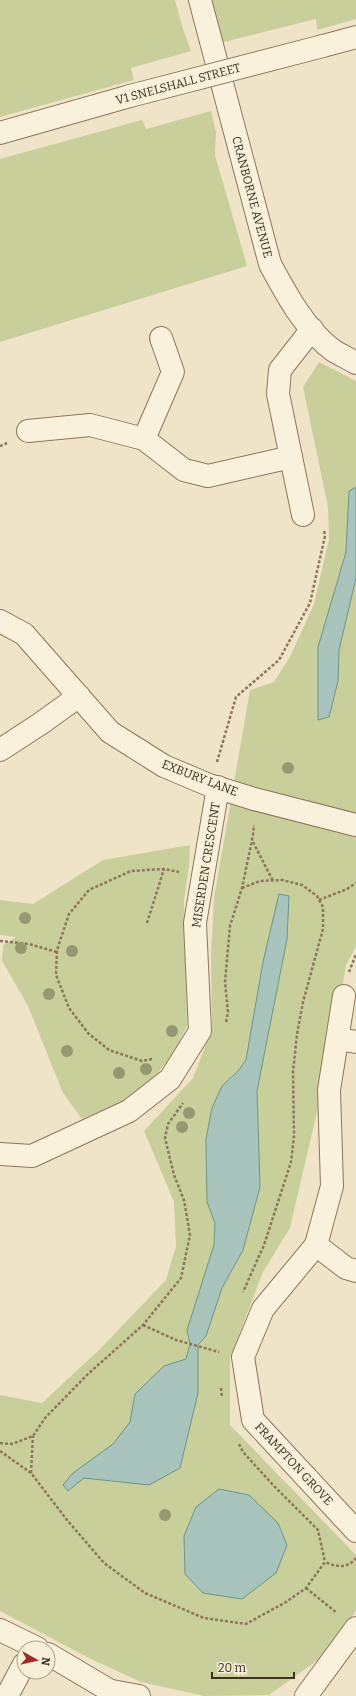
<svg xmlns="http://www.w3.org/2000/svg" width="356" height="1696" font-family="Bitter,serif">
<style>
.green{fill:#c9cf9b}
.water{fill:#a9c4bc;stroke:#6f938a}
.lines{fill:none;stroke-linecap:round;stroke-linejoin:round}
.minor-casing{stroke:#8d765c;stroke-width:24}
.path{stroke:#8d765c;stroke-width:2.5;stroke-dasharray:3 2;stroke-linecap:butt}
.minor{stroke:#faf1dc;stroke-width:22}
.minor-bridge-casing{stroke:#8d765c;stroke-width:24;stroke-linecap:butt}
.minor-bridge{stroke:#faf1dc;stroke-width:22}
.tree{fill:#96986f}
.labels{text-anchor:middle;stroke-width:3.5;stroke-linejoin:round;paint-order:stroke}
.street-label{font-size:12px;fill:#3d2e20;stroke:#f7eed8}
</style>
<rect width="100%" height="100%" fill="#f0e4c8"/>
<!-- green -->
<g class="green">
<polygon points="0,0 175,0 183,29 191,51 131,68 134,80 0,117"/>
<polygon points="208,0 356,0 356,19 317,30 316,19 220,43"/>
<polygon points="211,111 216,132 215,155 247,266 0,342 0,159 142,120 146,129"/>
<polygon points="319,362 356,381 356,947 346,965 333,1043 290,1228 263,1272 230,1358 230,1425 356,1555 356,1611 319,1659 269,1695 204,1696 141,1682 89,1658 0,1611 0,1395 42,1403 99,1350 166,1280 176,1246 174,1202 144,1131 193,1078 212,1029 211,955 214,898 250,690 274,682 291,655 314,604 329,539 328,507 303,387"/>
<polygon points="190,845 189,866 184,900 187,1026 174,1052 153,1079 120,1103 82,1119 63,1093 28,1006 2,961 3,945 16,937 0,935 0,900 33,904 103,860"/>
</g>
<!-- water -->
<g class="water">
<polygon points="356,487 356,578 339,650 338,681 329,717 318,720 318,647 346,552 349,491"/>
<polygon points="279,894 289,896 287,939 257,1091 260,1187 243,1250 222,1288 206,1336 198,1345 198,1393 180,1468 149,1485 84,1478 68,1491 63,1485 73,1473 113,1444 130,1422 135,1394 164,1366 186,1359 190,1344 187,1330 214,1245 215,1223 207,1202 206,1139 212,1108 222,1086 238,1071 246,1060 263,962"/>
<polygon points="219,1489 249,1495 278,1523 287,1545 276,1573 242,1599 203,1593 185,1574 184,1536 196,1507"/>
</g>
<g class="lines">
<defs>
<g id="minor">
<path d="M200 0 270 264C286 294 306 331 334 351 341 355 349 359 356 363"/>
<polyline points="323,46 356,37"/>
<polyline points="0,133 130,96"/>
<polyline points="28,431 90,425 144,439 184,470 208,476 291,457 278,394 280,370 312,329"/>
<polyline points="144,439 173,372 161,338"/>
<polyline points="291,457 303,515"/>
<polyline points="0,621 24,634 110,732 164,766 209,785 254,799 356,825"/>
<polyline points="0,750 40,724 79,696"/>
<polyline points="338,1039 356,1042"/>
<polyline points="0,1154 32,1156 129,1111 170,1079 200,1031 195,923 218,787"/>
<polyline points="316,1245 332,1186 329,1090 344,996"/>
<polyline points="356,1271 346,1268 316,1245 263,1309 243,1357 253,1420 356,1531"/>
<polyline points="0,1630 37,1648"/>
<polyline points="48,1654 119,1696"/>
<polyline points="112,1691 139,1696"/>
<polyline points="7,1696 24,1664"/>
<polyline points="306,1696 356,1628"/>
</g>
</defs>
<!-- minor casing -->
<use href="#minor" class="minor-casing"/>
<!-- path -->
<g class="path">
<polyline points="0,446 7,443"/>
<polyline points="217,762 236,697 279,660 310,603 325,536 324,530"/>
<polyline points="253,842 273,881"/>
<polyline points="242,888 260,881 282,880 302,885 317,896 323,907 323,929 303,1002 297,1034 293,1072 294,1136 291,1162 264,1245 243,1292"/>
<polyline points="319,900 347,889 356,883"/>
<polyline points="147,923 164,869"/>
<polyline points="0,941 29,944 57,952"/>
<polyline points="349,972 356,954"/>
<polyline points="226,1022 228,1012 225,982 230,926 242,888 253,835 254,825"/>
<polyline points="152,1059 142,1061 109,1050 88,1033 69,1008 56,975 57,950 69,914 89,890 131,871 164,869 179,872"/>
<polyline points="143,1325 176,1340 219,1352"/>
<polyline points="221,1388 222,1398"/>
<polyline points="0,1443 12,1444 33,1436 45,1418 88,1374 143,1325 181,1278 190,1235 184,1200 174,1175 165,1138 168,1124 183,1103"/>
<polyline points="239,1444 243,1452 274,1486 318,1530 325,1562"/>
<path d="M0 1451 31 1473 67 1520 104 1563 145 1593 204 1618 246 1624 286 1602 306 1588 325 1562C337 1567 347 1569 356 1558"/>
<polyline points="31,1473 33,1436"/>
<polyline points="306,1588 337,1613"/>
</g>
<!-- minor -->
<use href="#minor" class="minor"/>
<defs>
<polyline id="minor-bridge" points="130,96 323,46"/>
</defs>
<!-- minor-bridge casing -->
<use href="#minor-bridge" class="minor-bridge-casing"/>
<!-- minor-bridge -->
<use href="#minor-bridge" class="minor-bridge"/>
</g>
<!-- trees -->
<g class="tree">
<circle cx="288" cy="768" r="6"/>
<circle cx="25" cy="918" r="6"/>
<circle cx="21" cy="948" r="6"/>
<circle cx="72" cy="951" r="6"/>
<circle cx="49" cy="994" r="6"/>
<circle cx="172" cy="1031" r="6"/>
<circle cx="67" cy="1051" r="6"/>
<circle cx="146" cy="1069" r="6"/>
<circle cx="119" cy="1073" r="6"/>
<circle cx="189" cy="1113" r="6"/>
<circle cx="182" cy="1127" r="6"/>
<circle cx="165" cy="1515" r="6"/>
</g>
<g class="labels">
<!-- street labels -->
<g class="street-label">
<text transform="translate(178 84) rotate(-15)" y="4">V1 SNELSHALL STREET</text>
<text transform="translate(252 197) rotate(75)" y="4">CRANBORNE AVENUE</text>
<text transform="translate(200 778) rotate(21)" y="4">EXBURY LANE</text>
<text transform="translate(206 865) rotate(-81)" y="4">MISERDEN CRESCENT</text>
<text transform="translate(294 1464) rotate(47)" y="4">FRAMPTON GROVE</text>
</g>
</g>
<!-- north arrow -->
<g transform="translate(36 1660) rotate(98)"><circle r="19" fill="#f7eed8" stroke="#ada18e"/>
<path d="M0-3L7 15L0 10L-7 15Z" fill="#9e2a2b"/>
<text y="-6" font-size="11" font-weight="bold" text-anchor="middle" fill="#3d2e20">N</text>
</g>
<!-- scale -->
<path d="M212 1672v6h82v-6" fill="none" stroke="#3d2e20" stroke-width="2"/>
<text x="218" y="1672" font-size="12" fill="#3d2e20" stroke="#f7eed8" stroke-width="3" paint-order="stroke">20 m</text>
</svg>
